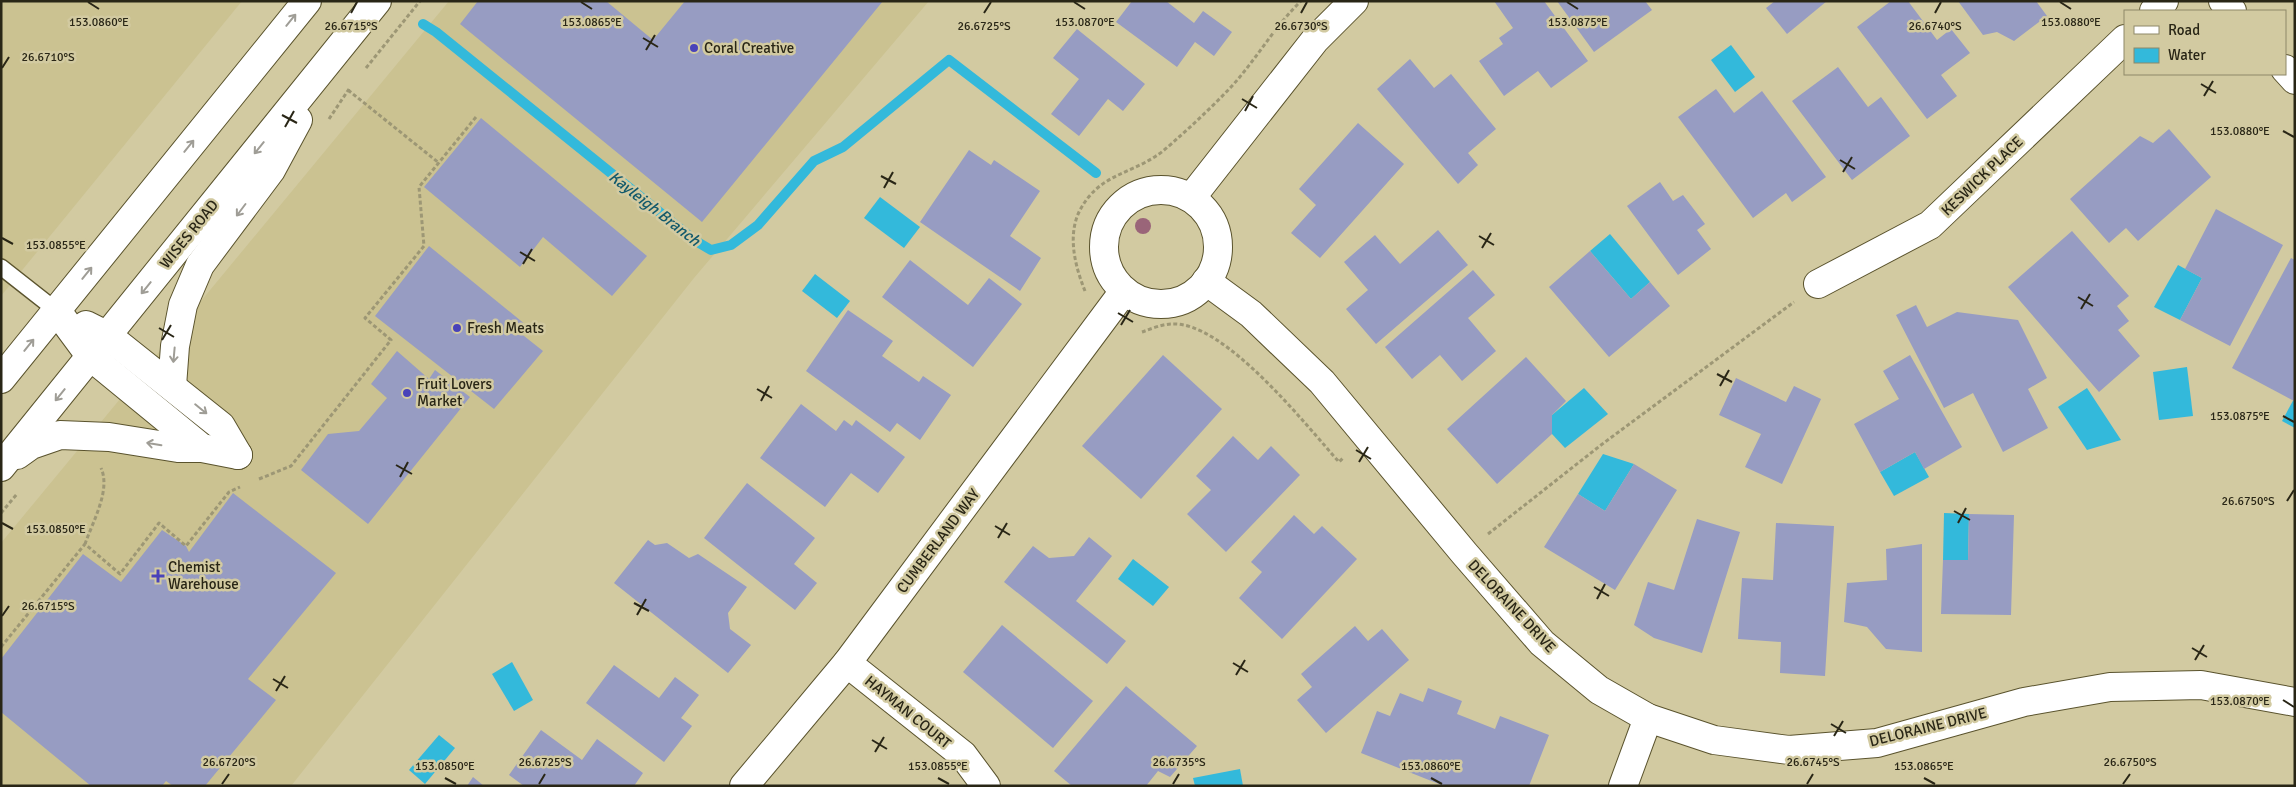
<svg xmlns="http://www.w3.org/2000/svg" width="2296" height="787" font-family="Signika,sans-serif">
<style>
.built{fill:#cbc291}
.water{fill:#33b9db}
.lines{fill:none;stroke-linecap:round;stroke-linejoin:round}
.stream{stroke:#33b9db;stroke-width:10}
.building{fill:#979cc2}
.lane-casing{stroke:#5a532d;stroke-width:18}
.street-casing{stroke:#5a532d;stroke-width:30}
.secondary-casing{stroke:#5a532d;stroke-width:30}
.path{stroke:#9d9775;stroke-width:3;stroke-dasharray:4 2.5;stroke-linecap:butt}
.lane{stroke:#fff;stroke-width:15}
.street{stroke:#fff;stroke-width:28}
.secondary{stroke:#fff;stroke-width:28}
.tree{fill:#9a6579}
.oneway{stroke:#9f9d96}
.ticks{fill:none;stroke:#292616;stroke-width:2}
.poi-dot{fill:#4943b9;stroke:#d2caa1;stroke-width:2}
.labels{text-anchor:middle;stroke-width:5;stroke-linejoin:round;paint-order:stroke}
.poi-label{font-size:15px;fill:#292616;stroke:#d2caa1;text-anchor:start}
.street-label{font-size:15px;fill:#292616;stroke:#d2caa1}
.water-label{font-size:16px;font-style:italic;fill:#12596b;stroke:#d2caa1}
.ticks-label{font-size:12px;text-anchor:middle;fill:#292616;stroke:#d2caa1;stroke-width:5;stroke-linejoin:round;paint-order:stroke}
</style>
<rect width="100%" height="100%" fill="#d2caa1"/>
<!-- built -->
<g class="built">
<polygon points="1,1 242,1 1,296"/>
<polygon points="449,1 929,1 694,278 291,786 1,786 1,543"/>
</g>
<!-- water -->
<g class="water">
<polygon points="1731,45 1755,77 1735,92 1711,60"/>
<polygon points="880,197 920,227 904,248 864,218"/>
<polygon points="1610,234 1650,282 1631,299 1590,251"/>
<polygon points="2178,265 2202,278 2180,320 2154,307"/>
<polygon points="815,274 850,301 837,318 802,291"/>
<polygon points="2187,367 2193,416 2159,420 2153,372"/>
<polygon points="1584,388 1608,414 1565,448 1552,434 1552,415"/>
<polygon points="2087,388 2121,440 2087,450 2058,407"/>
<polygon points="2295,397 2295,428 2282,421"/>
<polygon points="1915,452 1929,477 1894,496 1880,472"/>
<polygon points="1603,454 1634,464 1605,511 1578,494"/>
<polygon points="1944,513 1969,514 1968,560 1943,560"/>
<polygon points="1133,559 1169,587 1153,606 1118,579"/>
<polygon points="512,662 533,700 514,711 492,674"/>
<polygon points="439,735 455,748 425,784 409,770"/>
<polygon points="1240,769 1243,786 1195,786 1193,778"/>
</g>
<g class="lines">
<!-- stream -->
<polyline class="stream" points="423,24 436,32 694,240 711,250 731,245 758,225 814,161 843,147 949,60 1096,173"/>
</g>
<!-- building -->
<g class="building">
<polygon points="478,1 606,1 653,40 685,1 883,1 702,222 460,24"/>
<polygon points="1132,1 1166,1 1194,23 1203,11 1232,32 1214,56 1195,42 1177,67 1116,22"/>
<polygon points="1494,1 1544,1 1588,61 1551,88 1538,71 1504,96 1479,61 1503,44 1499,38 1513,28"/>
<polygon points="1557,1 1645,1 1652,10 1594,52"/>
<polygon points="1775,1 1827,1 1787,34 1766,8"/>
<polygon points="1891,1 1908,1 1937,40 1951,29 1970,53 1941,75 1957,96 1927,119 1857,27"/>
<polygon points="1958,1 2036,1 2047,16 2014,41 1997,32 1983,35"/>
<polygon points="1077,29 1145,84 1123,111 1108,99 1079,136 1051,114 1079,79 1053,58"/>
<polygon points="1410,59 1434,88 1451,74 1496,129 1468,153 1478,165 1458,184 1377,89"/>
<polygon points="1838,67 1868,107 1881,97 1910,136 1852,180 1792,101"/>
<polygon points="1716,89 1734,113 1762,91 1826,177 1792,202 1786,193 1753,218 1678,117"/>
<polygon points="481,118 647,256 612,296 543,237 520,267 424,187"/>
<polygon points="1358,123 1404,164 1320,258 1291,233 1316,205 1299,189"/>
<polygon points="2169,129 2211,177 2138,241 2126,228 2109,243 2070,199 2140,136 2153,143"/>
<polygon points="969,150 991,165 994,160 1040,191 1010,236 1041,258 1020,291 920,222"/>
<polygon points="1660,182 1673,201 1683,195 1705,224 1697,230 1711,249 1678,275 1627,206"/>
<polygon points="2216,209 2283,245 2230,346 2180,320 2202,278 2185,269"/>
<polygon points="1438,230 1468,265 1376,344 1346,309 1368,290 1344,262 1375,235 1400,264"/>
<polygon points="2072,231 2129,296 2117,306 2129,321 2118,330 2140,356 2099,392 2008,287"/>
<polygon points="429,246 526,325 519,332 543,351 494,409 375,316"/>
<polygon points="1590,251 1631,299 1650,282 1670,306 1609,357 1549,287"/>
<polygon points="2291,258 2295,260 2294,401 2232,368"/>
<polygon points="910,260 968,305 989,278 1022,304 973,367 882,297"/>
<polygon points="1473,270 1495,295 1468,318 1496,351 1462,381 1440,355 1412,379 1385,347"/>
<polygon points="1916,305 1927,327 1957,312 2018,320 2047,378 2028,389 2048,428 2003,452 1973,393 1944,408 1896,315"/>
<polygon points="848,310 893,341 882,356 919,382 923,376 951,395 920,440 897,423 890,432 806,371"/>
<polygon points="397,351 429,379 435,370 470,397 368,524 301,470 328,434 359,431 387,398 371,384"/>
<polygon points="1163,355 1222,409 1141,499 1082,446"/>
<polygon points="1910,355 1962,447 1924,469 1915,452 1880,472 1854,424 1899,399 1883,371"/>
<polygon points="1526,357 1566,401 1552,415 1552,434 1497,484 1447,429"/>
<polygon points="1736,378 1786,402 1794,386 1821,399 1782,484 1745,467 1761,434 1719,415"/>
<polygon points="801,404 836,431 844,420 852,426 856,420 905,457 878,493 851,473 825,507 760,458"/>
<polygon points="1233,436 1258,460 1271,446 1300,475 1226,552 1187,514 1211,490 1196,476"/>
<polygon points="1634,464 1677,490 1615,590 1544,547 1578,494 1605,511"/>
<polygon points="747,483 815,538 794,564 817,583 795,610 704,538"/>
<polygon points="233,493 336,573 248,679 276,700 205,786 173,786 166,781 162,786 91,786 1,712 1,659 83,554 121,582 162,530 186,546 189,552"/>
<polygon points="1969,514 2014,515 2011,615 1941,614 1943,560 1968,560"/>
<polygon points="1294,515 1314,534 1322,526 1357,559 1282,639 1239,598 1262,572 1251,562"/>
<polygon points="1697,519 1740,532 1702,653 1654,638 1634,625 1648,582 1674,590"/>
<polygon points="1776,523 1834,526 1825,676 1780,673 1781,642 1738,639 1742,578 1773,580"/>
<polygon points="1089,537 1112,556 1076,601 1126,641 1107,664 1004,582 1033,546 1049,558 1074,556"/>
<polygon points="648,540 655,545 667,543 689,558 698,554 747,587 728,613 730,629 751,645 728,673 614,583"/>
<polygon points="1922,544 1922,652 1886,649 1867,627 1844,622 1847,583 1887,580 1886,549"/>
<polygon points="1002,625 1093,701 1053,748 963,672"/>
<polygon points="1355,626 1368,641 1382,629 1409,660 1326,733 1297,700 1312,687 1301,674"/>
<polygon points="614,665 659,698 675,677 699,695 681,718 692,726 664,762 586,703"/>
<polygon points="1126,686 1197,746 1170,777 1158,771 1146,786 1072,786 1054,771"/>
<polygon points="1428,688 1462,701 1457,714 1495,729 1500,716 1549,735 1529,786 1444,786 1361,753 1377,711 1390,716 1400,693 1423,702"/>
<polygon points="541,730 582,760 597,739 643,773 634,786 524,786 509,775"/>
<polygon points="473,777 484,786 467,786"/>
</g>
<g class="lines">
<defs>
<polyline id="lane" points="1,267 57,311"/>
<g id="street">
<polyline points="2223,1 2232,11"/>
<polyline points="2154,11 2164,1"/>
<polyline points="2285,69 2295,80"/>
<polyline points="1818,284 1930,225 2125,39"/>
<polyline points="57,311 91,357 202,448 238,455"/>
<polyline points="86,325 108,336 221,426 238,455"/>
<polyline points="847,663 963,755 986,786"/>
<polyline points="744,786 847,663 1124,291"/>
<polyline points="1623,786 1648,718"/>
</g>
<g id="secondary">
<circle cx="1161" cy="247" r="57"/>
<polyline points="1191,198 1315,40 1354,1"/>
<polyline points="1206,281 1251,314 1322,382 1464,553 1542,643 1599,690 1648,718 1714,740 1789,750 1877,743 2024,702 2110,687 2201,685 2295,702"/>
<polyline points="1,379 307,1"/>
<polyline points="172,386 175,346 183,305 200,265 271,170 298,120"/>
<polyline points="17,455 31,445 60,435 109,437 178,448 202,448"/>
<polyline points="1,467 377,1"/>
</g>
</defs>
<!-- lane casing -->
<use href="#lane" class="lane-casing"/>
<!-- street casing -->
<use href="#street" class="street-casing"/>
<!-- secondary casing -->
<use href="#secondary" class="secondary-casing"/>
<!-- path -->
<g class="path">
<polyline points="366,68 420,1"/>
<polyline points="348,90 439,163"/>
<polyline points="329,119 349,89"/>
<path d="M1085 291C1075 266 1067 235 1080 210 1099 175 1127 175 1156 156 1164 151 1172 143 1179 137 1197 121 1215 104 1231 87 1256 60 1274 27 1301 1"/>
<path d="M1142 332C1151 329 1162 324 1172 324 1224 321 1306 425 1339 462L1344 457"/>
<polyline points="259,479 291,466 391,340 365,318 424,246 419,187 476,117"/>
<polyline points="1,513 17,494"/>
<polyline points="1488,534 1601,445 1794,302"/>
<path d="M85 544C93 521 111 490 101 468"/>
<polyline points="1,647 85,544 120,574 159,523 186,546 229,492 240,487"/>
</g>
<!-- lane -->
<use href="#lane" class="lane"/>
<!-- street -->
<use href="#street" class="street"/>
<!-- secondary -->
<use href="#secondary" class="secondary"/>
</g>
<!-- trees -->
<circle class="tree" cx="1143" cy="226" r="8"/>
<!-- one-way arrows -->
<defs><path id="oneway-shaft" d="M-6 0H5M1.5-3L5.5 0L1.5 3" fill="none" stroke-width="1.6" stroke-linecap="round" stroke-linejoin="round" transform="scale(1.25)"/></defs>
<g class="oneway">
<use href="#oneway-shaft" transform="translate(291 20) rotate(-51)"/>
<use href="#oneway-shaft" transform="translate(189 146) rotate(-51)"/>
<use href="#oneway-shaft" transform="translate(259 148) rotate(129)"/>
<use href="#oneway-shaft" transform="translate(241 210) rotate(127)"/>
<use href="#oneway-shaft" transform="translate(87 273) rotate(-51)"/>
<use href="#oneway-shaft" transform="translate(146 288) rotate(129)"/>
<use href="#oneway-shaft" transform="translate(29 345) rotate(-51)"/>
<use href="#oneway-shaft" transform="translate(174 355) rotate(95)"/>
<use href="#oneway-shaft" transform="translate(60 395) rotate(129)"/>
<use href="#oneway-shaft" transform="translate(201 409) rotate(39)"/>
<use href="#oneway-shaft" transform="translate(154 444) rotate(-171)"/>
</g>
<!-- ticks -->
<path class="ticks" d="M88 2 99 9M581 2 592 9M1074 2 1085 9M1567 2 1578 9M2060 2 2071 9M351 13 357 2M984 13 991 2M1301 13 1307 2M1935 13 1941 2M643 38 658 47M646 50 655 35M2 68 9 57M2201 84 2216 93M2204 96 2213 81M1242 99 1257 108M1245 111 1253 96M282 115 297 123M285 127 294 111M2283 131 2294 137M1840 160 1855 169M1843 172 1852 157M881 176 896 184M884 188 893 172M1479 236 1494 245M2 238 13 244M1482 248 1491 233M520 252 535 261M523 264 532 249M2078 297 2093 306M2081 309 2090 294M1118 313 1133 322M1121 325 1130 310M159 328 174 337M162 340 171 325M1717 374 1732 382M1720 386 1729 370M757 389 772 398M761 401 769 386M2283 416 2294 422M1356 450 1371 459M1359 462 1368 447M396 465 412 474M400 477 408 462M2287 501 2294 490M1954 511 1970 520M2 523 13 529M1958 523 1966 508M995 526 1010 535M998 538 1007 523M1594 587 1609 596M1597 599 1605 584M634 603 649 611M637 615 646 599M2 616 9 606M2192 648 2207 657M2195 660 2204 645M1233 663 1248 672M1236 675 1245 660M273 679 288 688M276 691 285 676M2283 700 2294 707M1831 724 1846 733M1834 736 1843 721M872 740 887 749M875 752 884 737M445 778 456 784M938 778 949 784M1431 778 1442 784M1924 778 1935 784M222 784 229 774M539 784 545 774M1173 784 1179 774M1807 784 1813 774M2123 784 2130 774"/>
<!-- markers -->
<g class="poi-dot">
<circle cx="694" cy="48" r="5"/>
<circle cx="457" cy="328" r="5"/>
<circle cx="407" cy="393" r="5"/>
<path d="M155.5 568.5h5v5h5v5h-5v5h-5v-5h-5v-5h5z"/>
</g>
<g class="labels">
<!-- poi labels -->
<g class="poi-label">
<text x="704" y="53">Coral Creative</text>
<text x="467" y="333">Fresh Meats</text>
<text x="417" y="389">Fruit Lovers<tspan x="417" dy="17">Market</tspan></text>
<text x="168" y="572">Chemist<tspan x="168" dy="17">Warehouse</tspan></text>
</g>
<!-- street labels -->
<g class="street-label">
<text transform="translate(1982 176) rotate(-44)" y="5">KESWICK PLACE</text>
<text transform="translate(189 234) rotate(-51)" y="5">WISES ROAD</text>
<text transform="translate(938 541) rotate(-53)" y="5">CUMBERLAND WAY</text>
<text transform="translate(1512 606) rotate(47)" y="5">DELORAINE DRIVE</text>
<text transform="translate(908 712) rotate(39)" y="5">HAYMAN COURT</text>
<text transform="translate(1928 727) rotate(-14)" y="5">DELORAINE DRIVE</text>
</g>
<!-- water labels -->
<g class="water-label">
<text transform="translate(655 208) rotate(38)" y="6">Kayleigh Branch</text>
</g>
</g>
<g class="ticks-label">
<text x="99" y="26">153.0860°E</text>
<text x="592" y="26">153.0865°E</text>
<text x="1085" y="26">153.0870°E</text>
<text x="1578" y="26">153.0875°E</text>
<text x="2071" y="26">153.0880°E</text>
<text x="351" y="30">26.6715°S</text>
<text x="984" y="30">26.6725°S</text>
<text x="1301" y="30">26.6730°S</text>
<text x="1935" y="30">26.6740°S</text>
<text x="48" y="61">26.6710°S</text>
<text x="2240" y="135">153.0880°E</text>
<text x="56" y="249">153.0855°E</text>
<text x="2240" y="420">153.0875°E</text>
<text x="2248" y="505">26.6750°S</text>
<text x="56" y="533">153.0850°E</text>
<text x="48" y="610">26.6715°S</text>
<text x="2240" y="705">153.0870°E</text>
<text x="229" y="766">26.6720°S</text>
<text x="545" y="766">26.6725°S</text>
<text x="1179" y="766">26.6735°S</text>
<text x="1813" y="766">26.6745°S</text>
<text x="2130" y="766">26.6750°S</text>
<text x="445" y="770">153.0850°E</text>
<text x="938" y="770">153.0855°E</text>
<text x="1431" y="770">153.0860°E</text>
<text x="1924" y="770">153.0865°E</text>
</g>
<!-- border -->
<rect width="2296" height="787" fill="none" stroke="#292616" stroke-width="5"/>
<!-- legend -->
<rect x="2124" y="10" width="162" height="65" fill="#d2caa1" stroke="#8e8869"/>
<rect x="2134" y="26" width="25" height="8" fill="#ffffff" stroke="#8e8869"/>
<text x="2168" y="35" font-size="15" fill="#292616">Road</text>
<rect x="2134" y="48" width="25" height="15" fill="#33b9db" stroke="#8e8869"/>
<text x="2168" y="60" font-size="15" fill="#292616">Water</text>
</svg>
